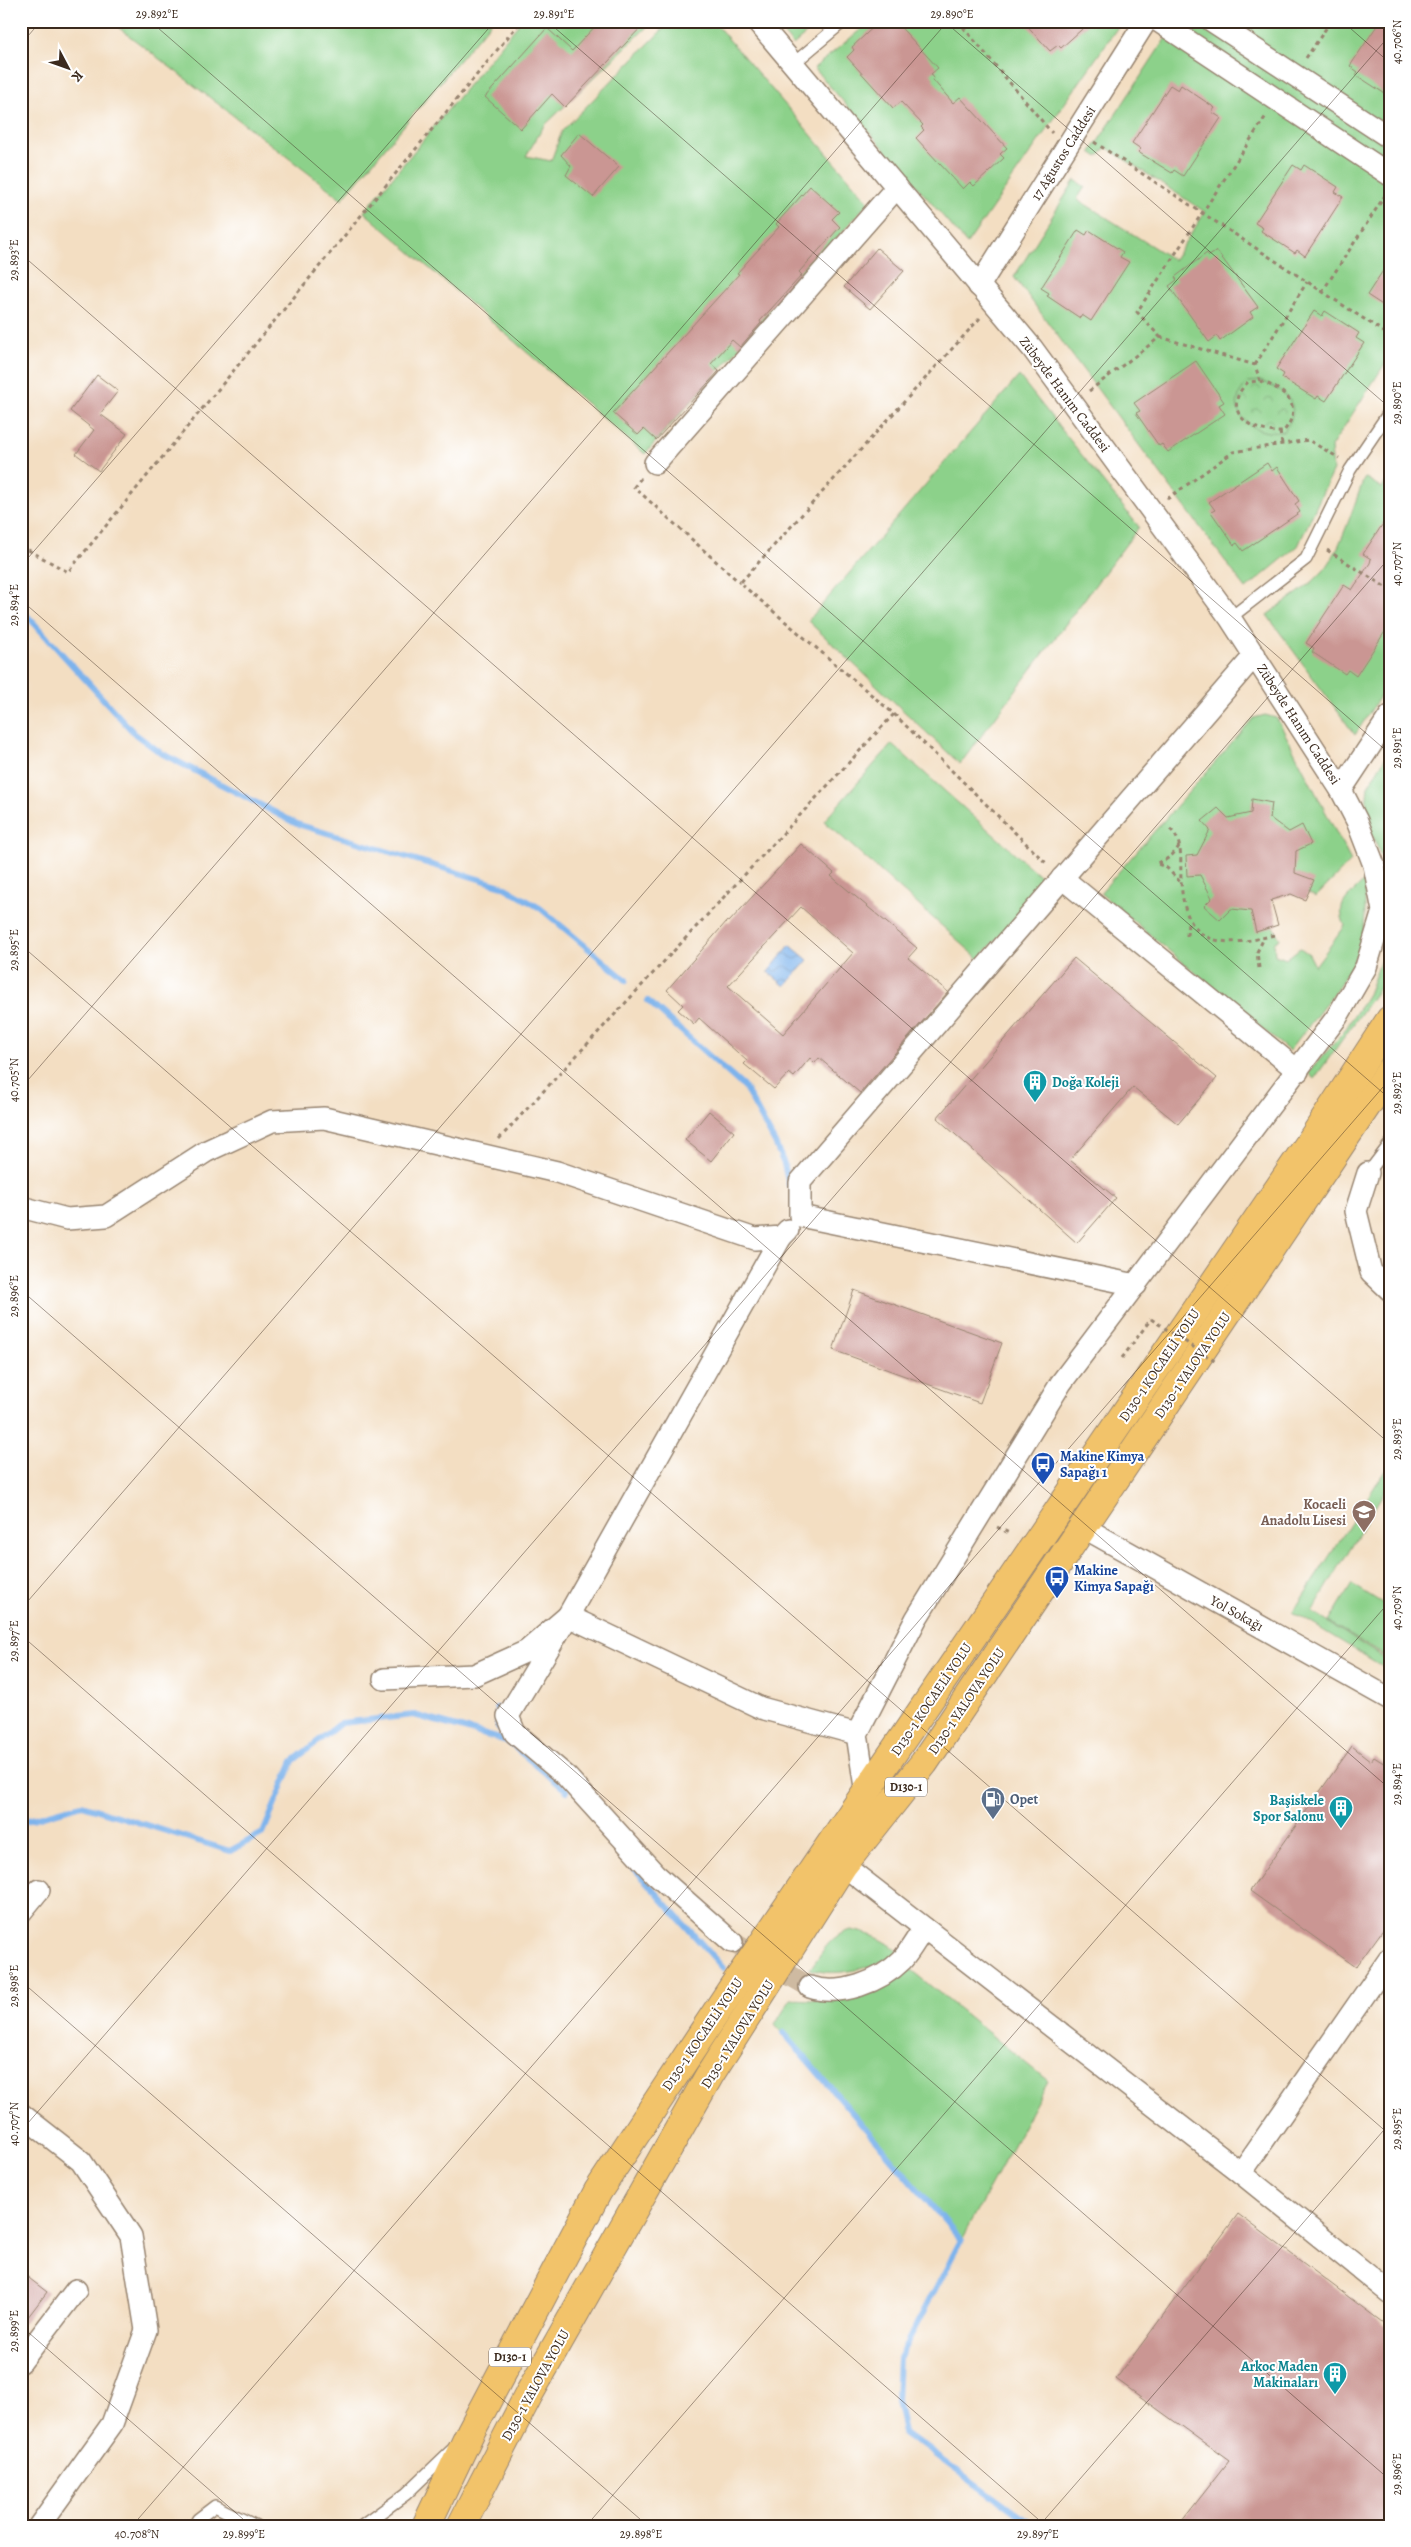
<svg xmlns="http://www.w3.org/2000/svg" width="1411" height="2547" font-family="Alegreya,serif">
<style>
.green{fill:#8cd18a;stroke:#647e54}
.park{fill:url(#park-crowns);stroke:#647e54}
.water{fill:url(#water-waves);stroke:#5c6e85}
.lines{fill:none;stroke-linecap:round;stroke-linejoin:round}
.stream{stroke:#7db3ec;stroke-width:6}
.building{fill:#ca9693;fill-rule:evenodd}
.street-tunnel{stroke:#cebaa1;stroke-width:21;stroke-dasharray:21 11;stroke-linecap:butt}
.lane-casing{stroke:#978470;stroke-width:14}
.street-casing{stroke:#978470;stroke-width:24}
.highway-casing{stroke:#978470;stroke-width:30}
.path{stroke:#978470;stroke-width:3;stroke-dasharray:4 4;stroke-linecap:butt}
.lane{stroke:#fff;stroke-width:11}
.street{stroke:#fff;stroke-width:21}
.highway{stroke:#f2c36a;stroke-width:28}
.path-bridge{stroke:#978470;stroke-width:3;stroke-dasharray:4 4;stroke-linecap:butt}
.ticks{fill:none;stroke:#3b2a1e;stroke-width:1;stroke-opacity:0.45}
.labels{text-anchor:middle;stroke-width:4;stroke-linejoin:round;paint-order:stroke}
.shield{fill:#fff;stroke:#766a62;stroke-width:1}
.shield-label{font-size:12px;font-weight:bold;fill:#3b2a1e}
.street-label{font-size:14px;fill:#3b2a1e;stroke:#fff}
.culture-label{font-size:14px;font-weight:bold;fill:#0d838f;stroke:#fff;text-anchor:end}
.transit-label{font-size:14px;font-weight:bold;fill:#164399;stroke:#fff;text-anchor:start}
.education-label{font-size:14px;font-weight:bold;fill:#785e54;stroke:#fff;text-anchor:end}
.service-label{font-size:14px;font-weight:bold;fill:#4e5e75;stroke:#fff;text-anchor:start}
.neatline{fill:none;stroke:#3b2a1e;stroke-width:2}
.ticks-label{font-size:12px;text-anchor:middle;fill:#3b2a1e}
</style>
<defs>
<pattern id="park-crowns" width="20" height="18" patternUnits="userSpaceOnUse" patternTransform="scale(1.25)"><rect width="20" height="18" fill="#8cd18a"/><path d="M2 6a3 3 0 1 1 6 0M12 15a3 3 0 1 1 6 0" fill="none" stroke="#74aa70"/></pattern>
<pattern id="water-waves" width="16" height="10" patternUnits="userSpaceOnUse" patternTransform="scale(1.25)"><rect width="16" height="10" fill="#7db3ec"/><path d="M0 5q4-4 8 0t8 0" fill="none" stroke="#6892bf"/></pattern>
</defs>
<rect width="100%" height="100%" fill="#fff"/>
<filter id="ink" filterUnits="userSpaceOnUse"><feTurbulence type="fractalNoise" baseFrequency=".02" numOctaves="2"/><feDisplacementMap in="SourceGraphic" scale="10" xChannelSelector="R" yChannelSelector="G"/><feConvolveMatrix kernelMatrix="1 2 1 2 8 2 1 2 1" color-interpolation-filters="sRGB"/></filter>
<filter id="wash" filterUnits="userSpaceOnUse"><feTurbulence type="fractalNoise" baseFrequency=".0096" numOctaves="4" result="noise"/><feDisplacementMap in="SourceGraphic" scale="20" xChannelSelector="R" yChannelSelector="G"/><feGaussianBlur stdDeviation="1.12" result="paint"/><feColorMatrix in="noise" values="0 0 0 0 0 0 0 0 0 0 0 0 0 0 0 0 0 1.4 0 .05"/><feComposite in="paint" operator="in"/></filter>
<g filter="url(#wash)">
<rect width="100%" height="100%" fill="#f3dec2"/>
<!-- green -->
<g class="green">
<polygon points="110,21 492,21 342,199"/>
<polygon points="521,21 653,21 544,126 526,156 551,161 562,131 671,21 713,21 869,202 645,454 364,212"/>
<polygon points="773,21 821,21 793,45"/>
<polygon points="871,21 1122,21 967,244 814,68"/>
<polygon points="1177,21 1390,21 1390,356 1331,447 1333,470 1298,546 1246,589 1014,277 1075,180 1085,187 1077,199 1174,260 1205,212 1106,147 1098,157 1091,152"/>
<polygon points="1019,376 1139,527 960,764 808,621"/>
<path d="M1390 476V681L1355 735 1267 615C1286 600 1310 587 1325 569 1341 549 1354 504 1364 479L1366 478 1382 488Z"/>
<path d="M1265 715 1276 718 1279 722 1351 861 1316 897 1276 878 1266 914 1280 939 1274 943 1275 955 1286 959 1300 948 1309 954 1315 966 1345 926C1335 903 1348 898 1363 882L1365 887C1365 907 1366 927 1360 945 1349 979 1311 1022 1289 1051L1100 893 1254 718Z"/>
<polygon points="892,744 1047,882 979,959 824,821"/>
<polygon points="1390,750 1390,878 1365,817 1368,786"/>
<polygon points="1390,936 1390,973 1314,1079 1308,1073 1343,1033 1368,994"/>
<polygon points="1390,1463 1390,1482 1312,1612 1390,1662 1390,1671 1293,1612"/>
<polygon points="1352,1584 1390,1608 1390,1660 1329,1622"/>
<path d="M851 1930C870 1934 885 1939 899 1952 874 1968 839 1978 810 1969 822 1953 830 1935 851 1930Z"/>
<polygon points="911,1970 1048,2081 961,2240 775,2024 791,1999 834,2001 872,1991"/>
</g>
<!-- park -->
<path class="park" d="M1260 381C1286 390 1305 406 1283 432 1277 432 1269 433 1263 431 1238 423 1228 402 1248 382Z"/>
<!-- water -->
<polygon class="water" points="790,945 808,960 785,986 768,972"/>
<g class="lines">
<!-- stream -->
<g class="stream">
<polyline points="21,609 135,734 161,753 297,824 502,886 540,908 626,980"/>
<polyline points="648,1001 745,1088 775,1143 784,1164 789,1185"/>
<polyline points="497,1708 498,1727 509,1741"/>
<polyline points="21,1822 82,1805 230,1851 263,1833 293,1761 341,1723 414,1715 507,1741 567,1791"/>
<polyline points="603,1833 723,1968"/>
<polyline points="784,2033 961,2240 899,2358 897,2400 904,2432 1033,2526"/>
</g>
</g>
<g id="blocks">
<!-- building -->
<g class="building">
<polygon points="600,21 647,21 565,107 552,94 521,129 485,97 547,28 572,51"/>
<polygon points="880,21 895,21 938,68 931,74 934,78 933,80 953,103 960,97 1007,148 1000,154 1004,158 974,186 970,182 963,189 916,138 924,130 921,127 923,125 901,102 893,108 847,57 854,50 852,47"/>
<polygon points="1023,21 1091,21 1061,48 1058,45 1050,51"/>
<polygon points="1380,21 1390,21 1390,97 1356,75 1358,72 1350,66"/>
<polygon points="1170,85 1178,90 1181,85 1215,108 1212,112 1221,118 1183,176 1174,170 1172,173 1138,152 1141,149 1132,143"/>
<polygon points="579,133 619,167 593,197 566,175 571,166 561,155"/>
<polygon points="1293,165 1301,170 1304,165 1338,187 1335,192 1343,197 1305,256 1297,250 1295,253 1261,231 1263,228 1255,223"/>
<polygon points="810,186 839,212 832,219 840,227 799,272 802,275 760,321 761,323 740,347 732,340 711,364 719,371 656,440 644,429 638,435 613,413 739,274 737,273 779,227 776,224"/>
<polygon points="1078,230 1086,235 1089,230 1123,252 1120,257 1129,262 1091,321 1082,315 1080,318 1047,296 1049,293 1041,288"/>
<polygon points="877,248 904,271 870,309 844,287"/>
<polygon points="1217,251 1258,307 1250,312 1253,317 1220,341 1217,336 1209,342 1169,286 1177,280 1175,277 1207,253 1209,256"/>
<polygon points="1390,260 1390,310 1367,295"/>
<polygon points="1314,311 1322,316 1325,311 1359,333 1356,338 1364,343 1326,401 1318,396 1316,399 1282,378 1284,374 1276,369"/>
<polygon points="1196,361 1224,402 1219,405 1225,414 1168,452 1162,444 1159,446 1136,413 1140,411 1134,403"/>
<polygon points="97,375 118,391 100,414 127,434 99,471 76,454 94,430 70,411"/>
<polygon points="1267,463 1272,471 1277,467 1299,501 1295,504 1300,512 1243,551 1237,543 1234,545 1211,512 1215,510 1209,502"/>
<polygon points="1390,513 1390,624 1356,676 1348,670 1345,674 1312,652 1314,648 1306,643 1344,585 1352,590 1370,563 1371,559 1363,554"/>
<polygon points="1252,799 1272,803 1270,818 1289,832 1302,825 1311,844 1296,851 1295,873 1314,880 1305,900 1291,894 1271,900 1278,925 1256,932 1251,911 1231,909 1220,920 1204,906 1212,898 1200,875 1187,876 1186,856 1197,855 1210,830 1202,821 1218,808 1228,818 1251,813"/>
<path d="M801 844 834 873 831 876 917 948 908 958 948 992 860 1093 819 1058 815 1063 810 1058 794 1077 789 1073 774 1089 744 1064 747 1061 699 1018 694 1024 678 1010 683 1005 667 990 727 921 729 922ZM801 907 853 953 783 1034 728 986Z"/>
<polygon points="1074,958 1217,1078 1178,1124 1133,1087 1070,1160 1116,1198 1077,1243 937,1118"/>
<polygon points="709,1111 734,1132 711,1161 685,1140"/>
<polygon points="854,1290 1002,1343 980,1403 833,1350"/>
<polygon points="1352,1746 1371,1761 1374,1757 1390,1767 1390,1920 1356,1967 1250,1891"/>
<polygon points="1238,2214 1390,2328 1390,2526 1178,2526 1229,2461 1116,2379"/>
<polygon points="21,2272 47,2292 21,2326"/>
</g>
</g>
</g>
<g filter="url(#ink)">
<use href="#blocks" fill-opacity="0" stroke="#978470" stroke-width="1"/>
<g class="lines">
<!-- street-tunnel -->
<polyline class="street-tunnel" points="732,1942 810,1987"/>
<defs>
<g id="lane">
<polyline points="793,64 844,21"/>
<polyline points="1230,618 1306,559 1350,470 1390,411"/>
<polyline points="1368,1173 1390,1144"/>
<polyline points="194,2526 198,2519 215,2506 256,2526"/>
<polyline points="362,2526 406,2494 454,2448"/>
</g>
<g id="street">
<polyline points="757,21 1032,348 1230,618 1341,790 1357,821 1374,865 1383,911 1366,967 1337,1017 1061,1383 916,1619 857,1734 866,1794"/>
<polyline points="1158,21 1390,175"/>
<polyline points="1212,21 1390,138"/>
<polyline points="979,286 1146,21"/>
<polyline points="655,463 897,187"/>
<polyline points="1341,790 1390,716"/>
<polyline points="1062,878 1298,1071"/>
<polyline points="1368,1173 1356,1211 1371,1272 1390,1290"/>
<polyline points="21,1207 67,1219 106,1216 207,1151 272,1121 324,1118 557,1172 755,1239 781,1237 788,1230"/>
<polyline points="1136,1285 800,1216 800,1182 1255,655"/>
<polyline points="1083,1527 1390,1699"/>
<polyline points="384,1679 474,1675 527,1651 568,1616 761,1708 857,1734"/>
<polyline points="843,1865 1241,2173 1390,2293"/>
<polyline points="21,1912 39,1890"/>
<polyline points="732,1942 655,1874 566,1776 515,1733 508,1716 568,1616 781,1237"/>
<path d="M810 1987C841 1997 880 1982 902 1960 910 1951 917 1938 924 1928"/>
<polyline points="21,2114 81,2161 131,2236 146,2330 112,2424 39,2526"/>
<polyline points="1241,2173 1390,1958"/>
<polyline points="21,2362 76,2290"/>
</g>
<g id="highway">
<polyline points="426,2526 471,2431 598,2191 733,1987 1307,1147 1390,1020"/>
<polyline points="461,2526 529,2394 709,2076 843,1865 924,1763 1390,1071"/>
</g>
</defs>
<!-- lane casing -->
<use href="#lane" class="lane-casing"/>
<!-- street casing -->
<use href="#street" class="street-casing"/>
<!-- highway casing -->
<use href="#highway" class="highway-casing"/>
<!-- path -->
<g class="path">
<polyline points="958,21 1052,133"/>
<polyline points="1306,58 1331,21"/>
<polyline points="1094,142 1390,336"/>
<polyline points="1322,292 1386,194"/>
<polyline points="1160,337 1255,365 1260,381"/>
<polyline points="1255,365 1307,282"/>
<path d="M1260 381C1286 390 1305 406 1283 432 1252 434 1218 411 1248 382Z"/>
<polyline points="1089,391 1160,337 1137,312 1266,116"/>
<polyline points="1280,432 1282,444"/>
<polyline points="641,478 634,487 740,583"/>
<polyline points="1167,499 1233,452 1308,440 1339,458"/>
<polyline points="21,546 68,572 521,21"/>
<polyline points="1327,550 1390,590"/>
<polyline points="894,714 1047,864"/>
<path d="M1170 829C1184 841 1180 863 1181 880 1184 948 1222 949 1278 934"/>
<path d="M1179 846C1174 855 1166 861 1156 863L1167 868 1181 883"/>
<polyline points="1187,936 1188,922"/>
<polyline points="1259,968 1257,952 1264,938"/>
<polyline points="499,1139 894,714 740,583 980,318"/>
<polyline points="1122,1358 1151,1319"/>
<polyline points="997,1527 1009,1533"/>
</g>
<!-- lane -->
<use href="#lane" class="lane"/>
<!-- street -->
<use href="#street" class="street"/>
<!-- highway -->
<use href="#highway" class="highway"/>
<!-- path-bridge -->
<polyline class="path-bridge" points="1151,1319 1216,1362"/>
</g>
</g>
<!-- ticks -->
<path class="ticks" d="M150 21 1390 1099M547 21 1390 754M944 21 1390 408M1342 21 1390 63M21 44 41 21M21 254 1390 1444M21 566 495 21M21 600 1390 1789M21 945 1390 2135M21 1088 948 21M21 1290 1390 2480M21 1609 1390 35M21 1635 1046 2526M21 1981 648 2526M21 2131 1390 557M21 2326 251 2526M132 2526 1390 1079M586 2526 1390 1601M1039 2526 1390 2123"/>
<!-- icons -->
<defs>
<symbol id="building-pin" viewBox="-11 -11 22 30"><path d="M0 17L-7.5 6A9.5 9.5 0 1 1 7.5 6Z" fill="#0f9aa8" stroke="#fff"/><path d="M-4-6H4V6H1V3H-1V6H-4ZM-2.5-4.3h1.7v1.8h-1.7ZM.8-4.3h1.7v1.8H.8ZM-2.5-1h1.7V.8h-1.7ZM.8-1h1.7V.8H.8Z" fill="#fff"/></symbol>
<symbol id="bus-pin" viewBox="-11 -11 22 30"><path d="M0 17L-7.5 6A9.5 9.5 0 1 1 7.5 6Z" fill="#1a4fb4" stroke="#fff"/><path d="M-5-6H5V4H4V6H2V4H-2V6H-4V4H-5ZM-3.5-4V0h7V-4ZM-3.5 1.2v1.5H-2V1.2ZM2 1.2v1.5H3.5V1.2Z" fill="#fff"/></symbol>
<symbol id="school-pin" viewBox="-11 -11 22 30"><path d="M0 17L-7.5 6A9.5 9.5 0 1 1 7.5 6Z" fill="#8d6e63" stroke="#fff"/><path d="M0-5L7-2L0 1L-7-2ZM-4 1L0 2.5L4 1V4Q0 6-4 4Z" fill="#fff"/></symbol>
<symbol id="fuel-pin" viewBox="-11 -11 22 30"><path d="M0 17L-7.5 6A9.5 9.5 0 1 1 7.5 6Z" fill="#5c6f8a" stroke="#fff"/><path d="M-5.5-6h7V0h2V4h1.3V-2.5L3-4.5l.8-.8L6-3V5H2.5V1h-1V6h-7ZM-4.2-4.7v3.2H.2V-4.7Z" fill="#fff"/></symbol>
</defs>
<g fill-rule="evenodd">
<use href="#building-pin" x="1021" y="1068" width="28" height="38"/>
<use href="#bus-pin" x="1029" y="1450" width="28" height="38"/>
<use href="#school-pin" x="1350" y="1498" width="28" height="38"/>
<use href="#bus-pin" x="1043" y="1564" width="28" height="38"/>
<use href="#fuel-pin" x="979" y="1785" width="28" height="38"/>
<use href="#building-pin" x="1327" y="1794" width="28" height="38"/>
<use href="#building-pin" x="1321" y="2360" width="28" height="38"/>
</g>
<g class="labels">
<!-- shield labels -->
<g class="shield">
<rect x="885" y="1777.5" width="42" height="19" rx="4"/>
<rect x="489" y="2347.5" width="42" height="19" rx="4"/>
</g>
<g class="shield-label">
<text x="906" y="1791">D130-1</text>
<text x="510" y="2361">D130-1</text>
</g>
<!-- street labels -->
<g class="street-label">
<text transform="translate(1063 153) rotate(-58)" y="5">17 Ağustos Caddesi</text>
<text transform="translate(1065 394) rotate(53)" y="5">Zübeyde Hanım Caddesi</text>
<text transform="translate(1299 724) rotate(57)" y="5">Zübeyde Hanım Caddesi</text>
<text transform="translate(1159 1365) rotate(-56)" y="5">D130-1 KOCAELİ YOLU</text>
<text transform="translate(1192 1365) rotate(-56)" y="5">D130-1 YALOVA YOLU</text>
<text transform="translate(1237 1613) rotate(29)" y="5">Yol Sokağı</text>
<text transform="translate(931 1699) rotate(-56)" y="5">D130-1 KOCAELİ YOLU</text>
<text transform="translate(966 1701) rotate(-56)" y="5">D130-1 YALOVA YOLU</text>
<text transform="translate(702 2034) rotate(-56)" y="5">D130-1 KOCAELİ YOLU</text>
<text transform="translate(737 2034) rotate(-58)" y="5">D130-1 YALOVA YOLU</text>
<text transform="translate(535 2385) rotate(-61)" y="5">D130-1 YALOVA YOLU</text>
</g>
<!-- culture labels -->
<g class="culture-label">
<text x="1052" y="1087" text-anchor="start">Doğa Koleji</text>
<text x="1324" y="1805">Başiskele<tspan x="1324" dy="16">Spor Salonu</tspan></text>
<text x="1318" y="2371">Arkoc Maden<tspan x="1318" dy="16">Makinaları</tspan></text>
</g>
<!-- transit labels -->
<g class="transit-label">
<text x="1060" y="1461">Makine Kimya<tspan x="1060" dy="16">Sapağı 1</tspan></text>
<text x="1074" y="1575">Makine<tspan x="1074" dy="16">Kimya Sapağı</tspan></text>
</g>
<!-- education labels -->
<g class="education-label">
<text x="1346" y="1509">Kocaeli<tspan x="1346" dy="16">Anadolu Lisesi</tspan></text>
</g>
<!-- service labels -->
<g class="service-label">
<text x="1010" y="1804">Opet</text>
</g>
</g>
<!-- margin -->
<rect width="1411" height="2547" fill="none" stroke="#fff" stroke-width="55"/>
<!-- north arrow -->
<g transform="translate(68 68) rotate(131)" stroke="#ffffff" stroke-width="4" paint-order="stroke">
<path d="M0-4L9 19L0 12L-9 19Z" fill="#3b2a1e"/>
<text y="-8" font-size="14" font-weight="bold" text-anchor="middle" fill="#3b2a1e">K</text>
</g>
<rect x="28" y="28" width="1356" height="2492" class="neatline"/>
<g class="ticks-label">
<text x="157" y="18">29.892°E</text>
<text x="554" y="18">29.891°E</text>
<text x="952" y="18">29.890°E</text>
<text transform="translate(1397 42) rotate(-90)" y="4">40.706°N</text>
<text transform="translate(14 260) rotate(-90)" y="4">29.893°E</text>
<text transform="translate(1397 403) rotate(-90)" y="4">29.890°E</text>
<text transform="translate(1397 564) rotate(-90)" y="4">40.707°N</text>
<text transform="translate(14 605) rotate(-90)" y="4">29.894°E</text>
<text transform="translate(1397 748) rotate(-90)" y="4">29.891°E</text>
<text transform="translate(14 950) rotate(-90)" y="4">29.895°E</text>
<text transform="translate(14 1080) rotate(-90)" y="4">40.705°N</text>
<text transform="translate(1397 1093) rotate(-90)" y="4">29.892°E</text>
<text transform="translate(14 1296) rotate(-90)" y="4">29.896°E</text>
<text transform="translate(1397 1439) rotate(-90)" y="4">29.893°E</text>
<text transform="translate(1397 1608) rotate(-90)" y="4">40.709°N</text>
<text transform="translate(14 1641) rotate(-90)" y="4">29.897°E</text>
<text transform="translate(1397 1784) rotate(-90)" y="4">29.894°E</text>
<text transform="translate(14 1986) rotate(-90)" y="4">29.898°E</text>
<text transform="translate(14 2124) rotate(-90)" y="4">40.707°N</text>
<text transform="translate(1397 2129) rotate(-90)" y="4">29.895°E</text>
<text transform="translate(14 2331) rotate(-90)" y="4">29.899°E</text>
<text transform="translate(1397 2474) rotate(-90)" y="4">29.896°E</text>
<text x="137" y="2538">40.708°N</text>
<text x="244" y="2538">29.899°E</text>
<text x="641" y="2538">29.898°E</text>
<text x="1038" y="2538">29.897°E</text>
</g>
</svg>
